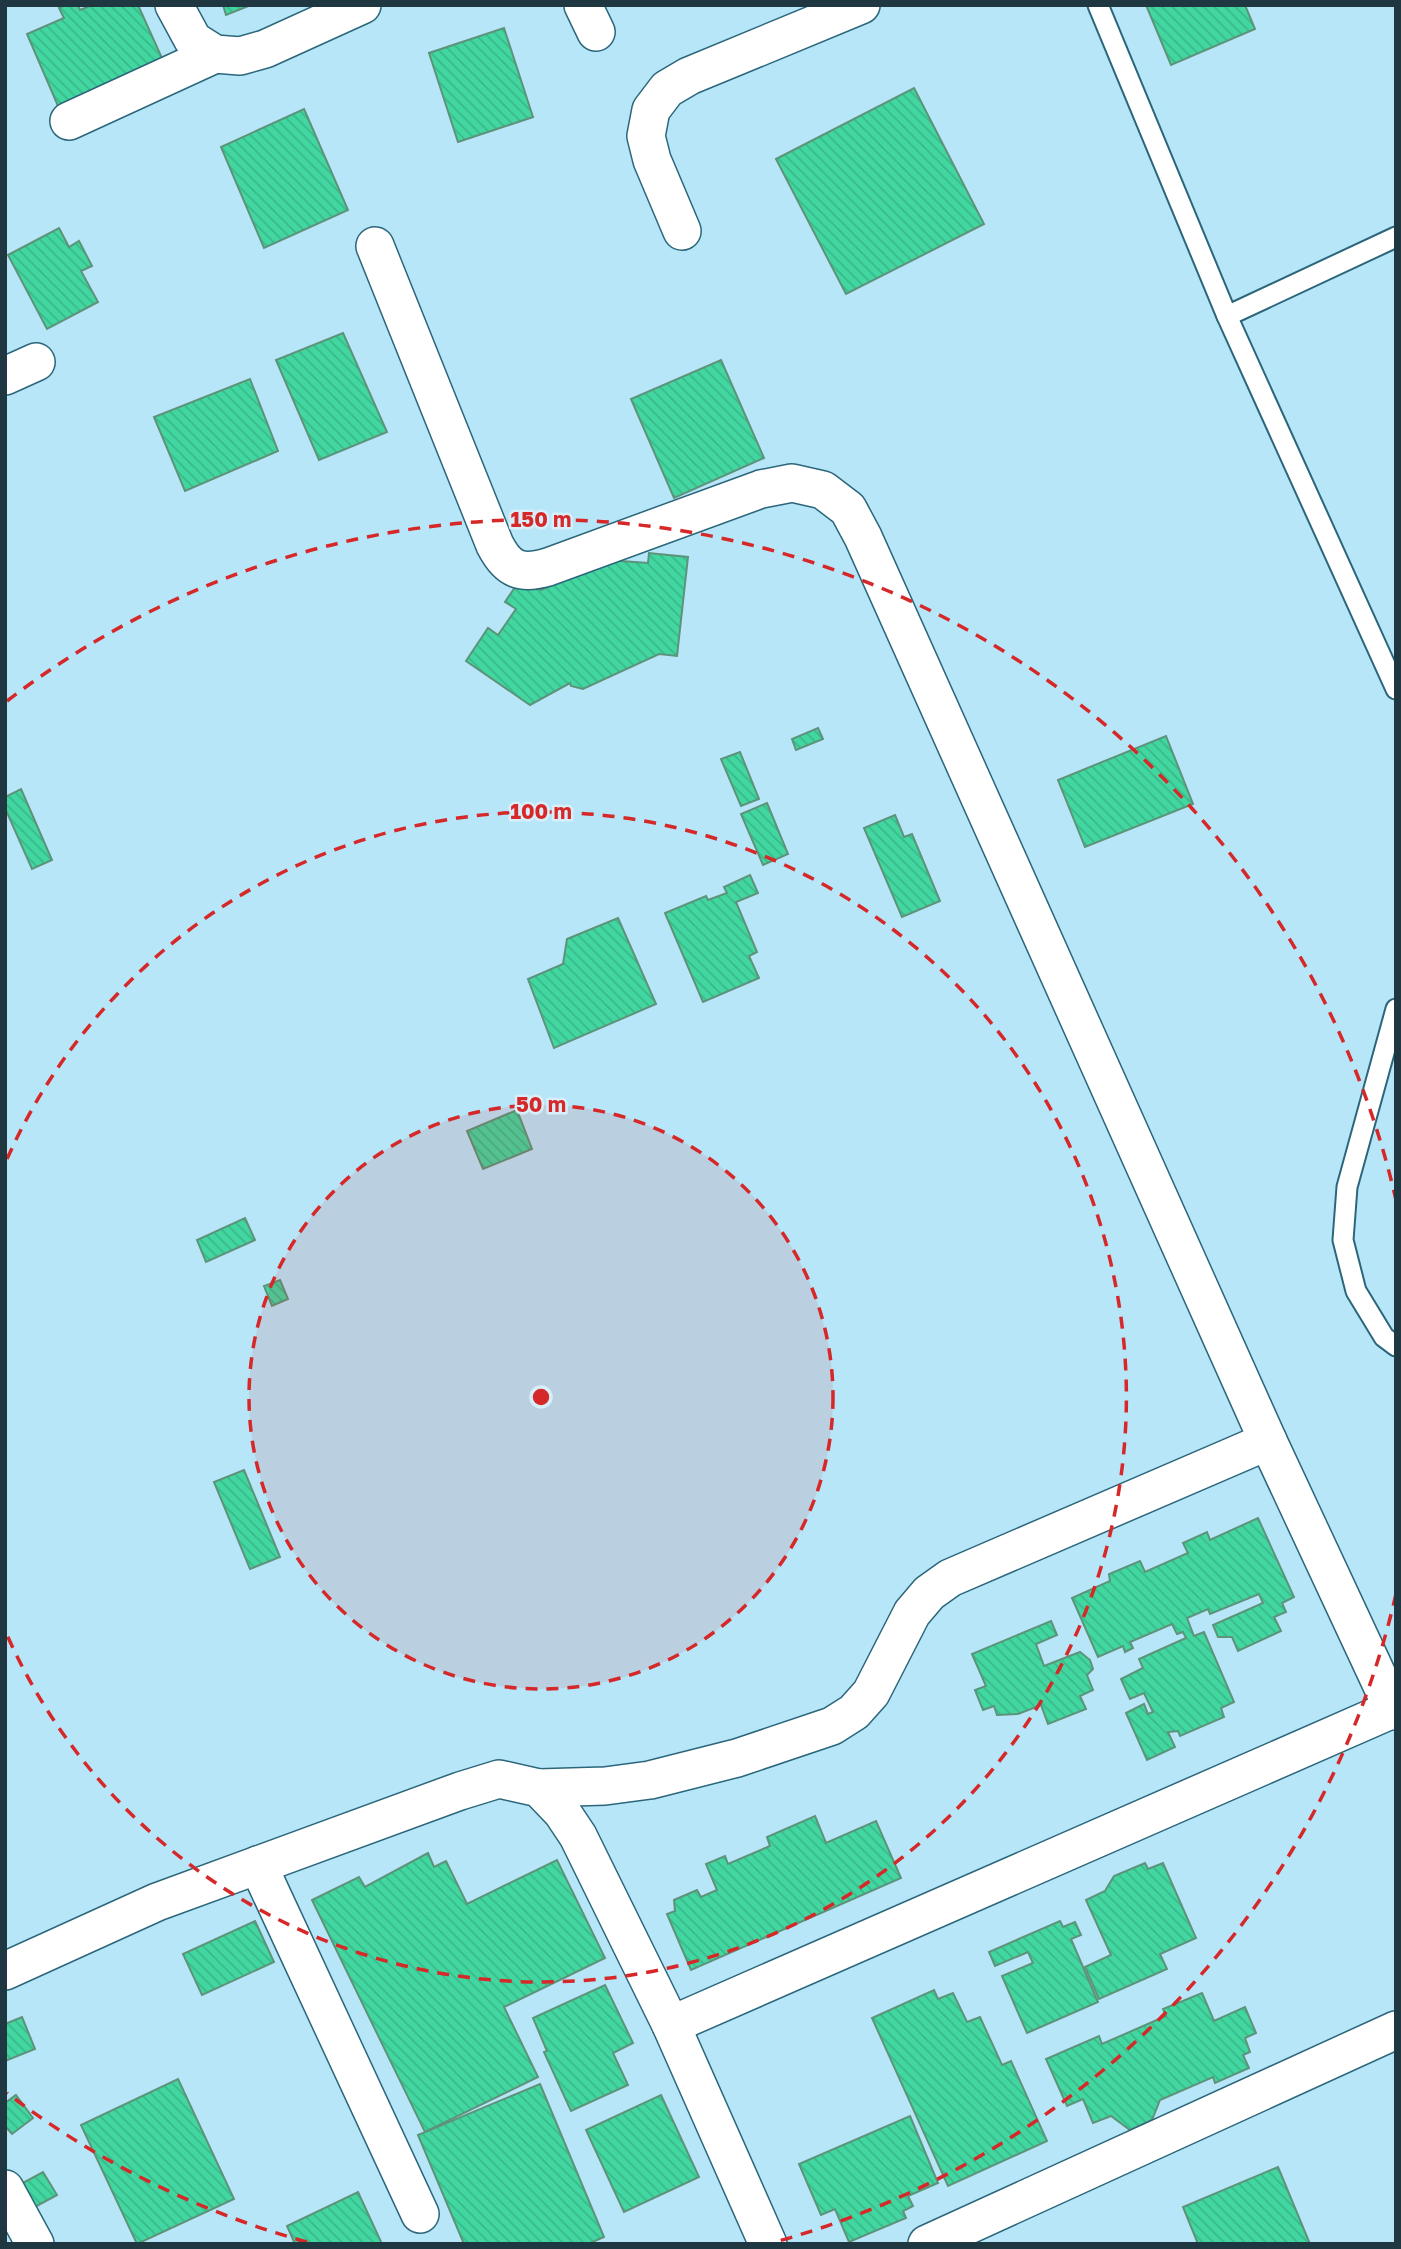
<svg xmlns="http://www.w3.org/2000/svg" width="1401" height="2249" font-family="'Golos Text',sans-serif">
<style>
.building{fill:url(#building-back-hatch);stroke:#5d937a;stroke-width:2}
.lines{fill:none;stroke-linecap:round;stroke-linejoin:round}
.service-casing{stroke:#2b667a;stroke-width:23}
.minor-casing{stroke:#2b667a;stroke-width:40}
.service{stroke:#fff;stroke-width:19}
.minor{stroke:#fff;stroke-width:37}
.ring{fill:none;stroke:#d62828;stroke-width:3.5;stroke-dasharray:12 9}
.centre{fill:#d62828;stroke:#d8eff9;stroke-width:3.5}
.ring-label{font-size:21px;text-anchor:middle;font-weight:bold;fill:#d62828;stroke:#d8eff9;stroke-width:5;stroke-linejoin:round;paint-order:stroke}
</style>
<defs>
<pattern id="building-back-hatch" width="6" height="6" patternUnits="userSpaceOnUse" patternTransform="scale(1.75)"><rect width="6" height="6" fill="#42d7a0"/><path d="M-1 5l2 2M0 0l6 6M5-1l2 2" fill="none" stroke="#39b98b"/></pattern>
</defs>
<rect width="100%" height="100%" fill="#b7e6f9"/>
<!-- building -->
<g class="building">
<polygon points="65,5 78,5 80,10 92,5 138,5 166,67 61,113 27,34 64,18 59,8"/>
<polygon points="223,5 251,5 226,15"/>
<polygon points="1146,5 1245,5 1255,29 1171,65"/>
<polygon points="504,28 533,117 458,142 429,53"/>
<polygon points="914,88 984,224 846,294 776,159"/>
<polygon points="304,109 348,210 264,248 221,147"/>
<polygon points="59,228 69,247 79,241 92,266 81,271 98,302 47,329 8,255"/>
<polygon points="343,333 387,432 319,460 276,360"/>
<polygon points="721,360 764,458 674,498 631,399"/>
<polygon points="250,379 278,451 185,491 154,417"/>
<polygon points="622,553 621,561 648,563 649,553 688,557 677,656 659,654 583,689 571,686 570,683 530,705 466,661 488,628 498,635 516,609 505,602 522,577 541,590"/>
<polygon points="818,728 823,739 796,750 792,739"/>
<polygon points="1166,736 1193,804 1085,847 1058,780"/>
<polygon points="740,752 759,799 741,806 721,759"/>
<polygon points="21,789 52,860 32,869 5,808 5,797"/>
<polygon points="767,803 788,854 763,865 741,814"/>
<polygon points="895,815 904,837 912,834 940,901 902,917 864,828"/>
<polygon points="750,875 758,893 736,902 757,952 749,956 759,978 703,1002 665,913 706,896 708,900 727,893 724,887"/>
<polygon points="618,918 656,1004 554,1048 528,979 563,964 567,939"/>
<polygon points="517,1110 532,1149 483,1169 467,1131"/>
<polygon points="245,1218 255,1240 206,1262 197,1240"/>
<polygon points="280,1280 288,1299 272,1306 264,1286"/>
<polygon points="244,1470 280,1557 250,1569 214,1482"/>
<polygon points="1258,1518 1294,1597 1282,1603 1286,1612 1274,1617 1281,1631 1238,1651 1232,1637 1218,1637 1213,1625 1263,1603 1259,1594 1210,1614 1208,1609 1187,1618 1194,1636 1204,1632 1234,1702 1221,1708 1224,1717 1180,1736 1178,1731 1168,1732 1175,1747 1147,1760 1126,1713 1144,1704 1148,1714 1153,1712 1144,1693 1130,1699 1121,1679 1143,1668 1139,1659 1186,1638 1183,1632 1177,1634 1172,1624 1130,1642 1133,1648 1125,1652 1123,1646 1098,1657 1072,1598 1110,1581 1109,1574 1140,1561 1145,1572 1188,1553 1183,1543 1207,1532 1210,1540"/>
<polygon points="1051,1621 1057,1635 1036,1644 1044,1666 1080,1652 1090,1660 1093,1669 1087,1675 1093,1690 1080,1696 1086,1709 1048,1724 1041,1705 1018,1714 997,1715 994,1706 983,1710 975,1690 986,1686 972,1654"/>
<polygon points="815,1816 826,1843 876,1821 901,1878 691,1970 667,1914 675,1911 674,1900 697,1890 701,1897 717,1890 706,1864 725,1856 728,1864 770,1846 767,1837"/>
<polygon points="428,1853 434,1867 446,1861 467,1904 557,1860 605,1958 504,2007 538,2077 425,2132 312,1900 359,1877 365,1887"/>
<polygon points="1145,1863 1148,1869 1163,1863 1196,1938 1160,1954 1167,1969 1099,1999 1085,1967 1111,1955 1086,1900 1105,1891 1114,1876"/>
<polygon points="255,1921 274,1962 202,1995 183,1954"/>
<polygon points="1060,1921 1063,1927 1075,1922 1081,1935 1071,1939 1098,2002 1027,2033 1002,1976 1033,1963 1028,1952 995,1966 989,1952"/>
<polygon points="605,1985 633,2043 613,2053 628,2085 571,2111 544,2052 547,2051 533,2018"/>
<polygon points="934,1990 938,1999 953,1993 967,2022 980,2017 1002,2065 1011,2061 1047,2141 948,2186 872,2018"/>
<polygon points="1202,1993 1214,2021 1245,2007 1256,2033 1245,2038 1250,2052 1243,2055 1249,2068 1215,2083 1213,2077 1160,2100 1152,2120 1130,2130 1111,2116 1093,2123 1083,2099 1067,2106 1046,2059 1099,2036 1102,2044 1166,2016 1163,2009"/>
<polygon points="22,2017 35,2049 5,2061 5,2024"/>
<polygon points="178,2079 234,2199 137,2244 81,2125"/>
<polygon points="540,2084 604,2237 588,2244 464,2244 418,2135"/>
<polygon points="16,2095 33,2118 12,2134 5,2126 5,2103"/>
<polygon points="661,2095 699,2177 624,2212 586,2130"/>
<polygon points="910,2116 938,2183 908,2196 913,2206 903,2211 906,2218 849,2242 835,2209 821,2215 799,2164"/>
<polygon points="1278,2167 1310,2244 1198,2244 1183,2207"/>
<polygon points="43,2172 57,2195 35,2207 21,2184"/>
<polygon points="358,2192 382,2244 295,2244 287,2226"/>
</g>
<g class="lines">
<defs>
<g id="service">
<polyline points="1098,5 1227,316 1396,689"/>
<polyline points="1227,316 1396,237"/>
<polyline points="1396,1009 1347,1187 1343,1240 1356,1291 1384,1337 1396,1346"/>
</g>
<g id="minor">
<polyline points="174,5 193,40 215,54 240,56 265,49 362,5"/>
<polyline points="583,5 596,32"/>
<polyline points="69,121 215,54"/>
<polyline points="682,231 652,160 646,136 651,110 667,89 689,76 861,5"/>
<path d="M375 246 495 545C508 570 521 575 548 567L761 489 792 483 823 490 848 509 863 537 1268 1441 1393 1709 1396 1711"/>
<polyline points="5,376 36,362"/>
<polyline points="539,1788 605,1786 650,1780 737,1758 832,1726 854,1712 871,1693 912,1613 929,1593 950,1578 1268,1441"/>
<polyline points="258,1865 420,2214"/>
<polyline points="5,1971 157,1902 460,1791 499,1779 539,1788 562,1812 578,1836 671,2025 768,2244"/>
<polyline points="671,2025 1393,1709"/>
<polyline points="5,2189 35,2244"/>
<polyline points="927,2244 1396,2030"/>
</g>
</defs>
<!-- service casing -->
<use href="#service" class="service-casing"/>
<!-- minor casing -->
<use href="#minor" class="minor-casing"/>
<!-- service -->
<use href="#service" class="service"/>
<!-- minor -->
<use href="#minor" class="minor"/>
</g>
<!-- distance rings -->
<circle cx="541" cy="1397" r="292" fill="#d62828" fill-opacity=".12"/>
<g class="ring">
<circle cx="541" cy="1397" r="292"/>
<path d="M7 1159A585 585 0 1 1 7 1635"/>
<path d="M1396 1594A877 877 0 0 1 775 2242M307 2242A877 877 0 0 1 7 2093M7 701A877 877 0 0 1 1396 1200"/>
</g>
<circle cx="541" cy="1397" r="10" class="centre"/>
<g class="ring-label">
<text x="541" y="527">150 m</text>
<text x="541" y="819">100 m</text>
<text x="541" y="1112">50 m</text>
</g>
<!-- border -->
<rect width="1401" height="2249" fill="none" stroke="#1e3740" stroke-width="14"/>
</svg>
